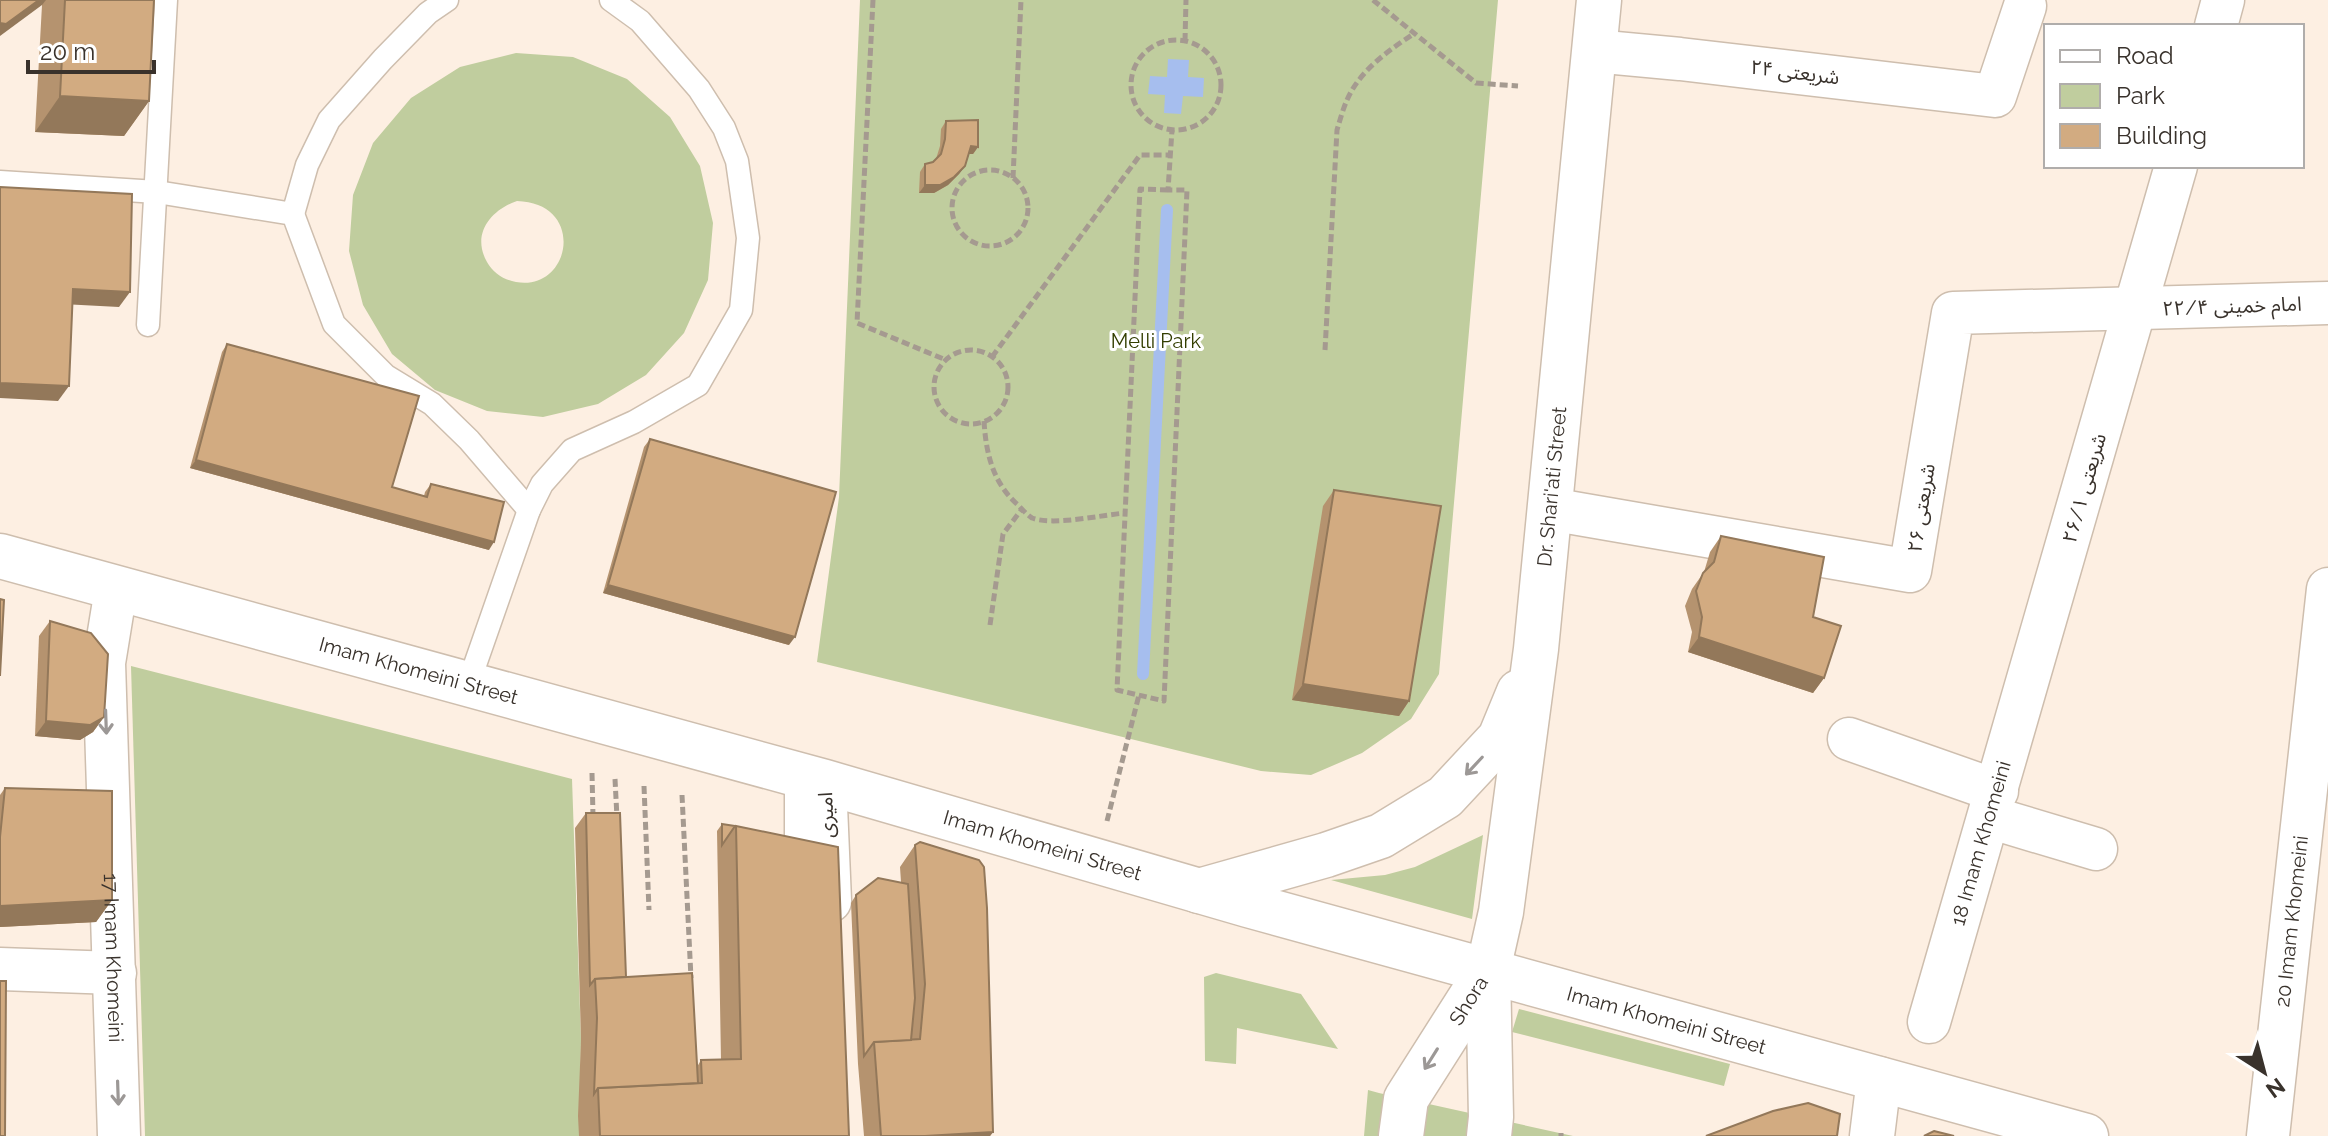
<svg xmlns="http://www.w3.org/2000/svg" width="2328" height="1136" font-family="Raleway,'Noto Sans Arabic',sans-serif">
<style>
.green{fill:#c0cd9e;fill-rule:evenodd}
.water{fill:#a6beee}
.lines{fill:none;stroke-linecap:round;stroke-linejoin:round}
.stream{stroke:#a6beee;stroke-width:12}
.lane-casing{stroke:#cebeae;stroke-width:25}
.street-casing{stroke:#cebeae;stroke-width:45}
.secondary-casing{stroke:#cebeae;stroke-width:47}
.primary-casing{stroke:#cebeae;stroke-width:47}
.path{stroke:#a59a90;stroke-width:5;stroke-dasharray:8 4;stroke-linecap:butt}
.lane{stroke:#fff;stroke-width:22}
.street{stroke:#fff;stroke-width:42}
.secondary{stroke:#fff;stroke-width:44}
.primary{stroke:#fff;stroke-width:44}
.wall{fill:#b5936f}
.shaded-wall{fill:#93785a}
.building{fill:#d2ab81;stroke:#93785a;stroke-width:2}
.oneway{stroke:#9c9896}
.labels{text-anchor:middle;stroke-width:6;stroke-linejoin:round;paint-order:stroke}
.street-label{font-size:20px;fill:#39322c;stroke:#fff}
.park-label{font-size:20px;fill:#333e00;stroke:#fff}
</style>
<rect width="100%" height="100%" fill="#fdefe2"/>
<!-- green -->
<g class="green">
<polygon points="860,0 1498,0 1439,674 1411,719 1362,753 1311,775 1261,771 817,662 839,497"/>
<path d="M516 53 573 57 627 79 670 117 700 166 713 223 708 280 684 333 646 375 598 404 543 417 487 411 435 390 392 354 363 305 349 251 353 195 373 143 411 98 460 67ZM517 201C587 203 571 292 516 282 504 280 493 273 487 262 471 234 491 210 517 201Z"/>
<polygon points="131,666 572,779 581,1040 579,1136 145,1136"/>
<polygon points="1483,835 1472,919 1331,880 1385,875 1415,867"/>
<polygon points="1216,973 1301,994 1338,1049 1237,1028 1236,1064 1205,1061 1204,977"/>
<polygon points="1519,1009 1730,1064 1724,1086 1512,1032"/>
<polygon points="1368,1090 1379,1093 1573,1136 1364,1136"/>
</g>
<!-- water -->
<polygon class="water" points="1168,59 1189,60 1188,77 1204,78 1203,97 1183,96 1181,114 1164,113 1165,95 1148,94 1150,76 1167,77"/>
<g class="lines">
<!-- stream -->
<polyline class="stream" points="1143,674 1167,210"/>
<defs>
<g id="lane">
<polyline points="0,182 157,192 293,214 334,324 386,376 432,404 469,440 529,510"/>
<polyline points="293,214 307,165 329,120 383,59 428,13 447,0"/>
<polyline points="148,325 166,0"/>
<polyline points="468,685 529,510 542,484 572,450 634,422 698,385 741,310 748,238 737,161 724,128 699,89 640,21 611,0"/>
<polyline points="796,865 796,774"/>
</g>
<g id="street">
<polyline points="2216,26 2223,0"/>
<polyline points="1594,51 1680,59 1995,96 2025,6"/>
<polyline points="1550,509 1910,571 1953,313 2328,303"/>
<path id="s1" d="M116 589 104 663 119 1136"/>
<polyline points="1849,739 1997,791"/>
<polyline points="825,782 830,901"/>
<polyline points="1989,817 2096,849"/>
<polyline points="0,969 115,973"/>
<path id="s2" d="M1929 1022 2176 166"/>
<path id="s3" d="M2268 1136 2328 589"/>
</g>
<g id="secondary">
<polyline points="1199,891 1326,855 1381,836 1445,797 1500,738 1519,692"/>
<path id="s4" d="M1401 1136 1406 1099 1488 970"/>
<path id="s5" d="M1489 1136 1491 1117 1488 970 1501 912 1536 649 1599 0"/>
<polyline points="1872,1136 1879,1079"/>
</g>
<g id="primary">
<path id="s6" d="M0 556 825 782 1248 905 2086 1136"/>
</g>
</defs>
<!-- lane casing -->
<use href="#lane" class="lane-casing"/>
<!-- street casing -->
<use href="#street" class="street-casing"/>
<!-- secondary casing -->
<use href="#secondary" class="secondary-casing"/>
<!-- primary casing -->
<use href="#primary" class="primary-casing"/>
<!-- path -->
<g class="path">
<polyline points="873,0 857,323 946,360"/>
<polyline points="1373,0 1476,83 1518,86"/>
<circle cx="1176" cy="85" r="45"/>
<polyline points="1185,41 1186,0"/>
<circle cx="990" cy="208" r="38"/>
<polyline points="1013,178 1021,0"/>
<polyline points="1168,190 1140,189 1117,690 1164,701 1187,190 1168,190 1172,130"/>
<path d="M1325 350 1337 130C1340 120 1343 109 1347 100 1360 70 1389 50 1415 33"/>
<circle cx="971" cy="387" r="37"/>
<polyline points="992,357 1140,155 1170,155"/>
<path d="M984 421C986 454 993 483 1018 505 1022 509 1027 515 1032 518 1053 526 1102 515 1125 513"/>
<polyline points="990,625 1003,534 1022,509"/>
<polyline points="592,773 593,816"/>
<polyline points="615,779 617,818"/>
<polyline points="644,786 649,910"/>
<polyline points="682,795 691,978"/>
<polyline points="1107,821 1139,695"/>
<polyline points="1561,1136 1561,1133"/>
</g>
<!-- lane -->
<use href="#lane" class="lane"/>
<!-- street -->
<use href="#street" class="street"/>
<!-- secondary -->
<use href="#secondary" class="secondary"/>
<!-- primary -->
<use href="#primary" class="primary"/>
</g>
<!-- wall -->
<g class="wall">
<polygon points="0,0 154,0 149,101 124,136 35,132 42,5"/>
<polygon points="946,121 978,147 973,154 969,154 965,166 959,174 948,185 934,193 919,193 920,172 925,164 933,162 936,159 940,146 941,129"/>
<polygon points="227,344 392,487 424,496 425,492 431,484 489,550 190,468 222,352"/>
<polygon points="650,439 789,645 603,593 644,447"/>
<polygon points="1334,490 1409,701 1399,716 1292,700 1323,506"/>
<polygon points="1721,536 1813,617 1824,678 1813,693 1688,652 1692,632 1685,606 1692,589 1704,572 1710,552"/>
<polygon points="50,621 104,717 93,732 80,740 35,736 39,636"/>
<polygon points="5,788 112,900 96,922 0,927 0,795"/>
<polygon points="586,813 626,977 697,1067 701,1060 721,1060 717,831 722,824 838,847 849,1136 579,1136 578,1116 581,1040 575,828"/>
<polygon points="915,845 993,1132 990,1136 864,1136 858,1064 851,903 856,895 901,882 900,867"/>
</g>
<!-- shaded-wall -->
<g class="shaded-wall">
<polygon points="39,0 46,0 42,5 0,36 0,23"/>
<polygon points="60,96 149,101 124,136 35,132"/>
<polygon points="971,146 978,147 973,154 966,154"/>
<polygon points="965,166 959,174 948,185 934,193 919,193 925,185"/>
<polygon points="73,289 130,292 119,307 62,304"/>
<polygon points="0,383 69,386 58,401 0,398"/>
<polygon points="196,460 494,542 489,550 190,468"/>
<polygon points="608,585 795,637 789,645 603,593"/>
<polygon points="1699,637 1824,678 1813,693 1688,652"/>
<polygon points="1303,684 1409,701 1399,716 1292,700"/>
<polygon points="104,717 93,732 80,740 35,736 46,721"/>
<polygon points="112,900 96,922 0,927 0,906"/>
<polygon points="993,1132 990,1136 925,1136"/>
</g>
<!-- building -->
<g class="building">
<polygon points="0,0 39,0 6,24 0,23"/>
<polygon points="65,0 154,0 149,101 60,96"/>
<polygon points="978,120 978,147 971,146 965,166 954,177 940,185 925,185 925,164 933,162 941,154 945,139 946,121"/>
<polygon points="0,187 132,194 130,292 73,289 69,386 0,383"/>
<polygon points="227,344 419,396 392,487 427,497 431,484 504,502 494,542 196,460"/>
<polygon points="650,439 836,492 795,637 608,585"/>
<polygon points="1334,490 1441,506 1409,701 1303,684"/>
<polygon points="1721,536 1824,557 1813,617 1841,626 1824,678 1699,637 1702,617 1696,591 1703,573 1714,562"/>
<polygon points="0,599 4,600 0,676"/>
<polygon points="50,621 91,633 108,654 104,717 90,725 46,721"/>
<polygon points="5,788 112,791 112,900 0,906 0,837"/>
<polygon points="586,813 620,813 626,977 595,979 590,985"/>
<polygon points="722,824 735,826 722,845"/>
<polygon points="736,826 838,847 849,1136 600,1136 598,1088 702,1083 701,1060 741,1059"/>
<polygon points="920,842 979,860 984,867 987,908 993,1132 925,1136 881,1136 874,1042 920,1039 925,984 915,845"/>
<polygon points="878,878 908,884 915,998 911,1040 874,1042 864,1056 856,895"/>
<polygon points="692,973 698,1083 598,1088 594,1094 597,1018 595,979"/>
<polygon points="0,981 6,981 5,1136 0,1136"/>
<polygon points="1808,1103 1840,1114 1837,1136 1706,1136 1773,1111"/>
<polygon points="1934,1131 1954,1136 1924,1136"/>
</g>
<!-- one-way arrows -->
<defs><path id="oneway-shaft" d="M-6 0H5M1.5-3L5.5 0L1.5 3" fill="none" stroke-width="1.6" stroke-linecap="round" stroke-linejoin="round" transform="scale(2)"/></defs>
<g class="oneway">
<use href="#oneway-shaft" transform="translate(106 722) rotate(88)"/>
<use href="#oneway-shaft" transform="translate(1474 766) rotate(133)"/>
<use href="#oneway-shaft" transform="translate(1431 1059) rotate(122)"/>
<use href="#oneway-shaft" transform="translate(118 1093) rotate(88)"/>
</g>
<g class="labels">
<!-- street labels -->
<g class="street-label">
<text transform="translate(1795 72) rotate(7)" y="7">شریعتی ۲۴</text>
<text transform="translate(2232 306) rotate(-2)" y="7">امام خمینی ۲۲/۴</text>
<text dy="7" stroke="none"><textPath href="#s5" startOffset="654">Dr. Shari'ati Street</textPath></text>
<text transform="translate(2084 488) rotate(-74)" y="7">شریعتی ۲۶/۱</text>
<text transform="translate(1921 508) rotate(-81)" y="7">شریعتی ۲۶</text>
<text dy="7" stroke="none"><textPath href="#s6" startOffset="434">Imam Khomeini Street</textPath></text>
<text transform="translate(826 815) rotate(-92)" y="7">امیری</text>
<text dy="7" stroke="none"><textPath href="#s2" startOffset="186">18 Imam Khomeini</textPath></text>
<text dy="7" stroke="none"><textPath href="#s6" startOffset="1082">Imam Khomeini Street</textPath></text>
<text dy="7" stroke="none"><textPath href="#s3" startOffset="216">20 Imam Khomeini</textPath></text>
<text dy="7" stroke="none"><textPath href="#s1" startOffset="370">17 Imam Khomeini</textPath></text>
<text dy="7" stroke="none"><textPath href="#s4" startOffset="154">Shora</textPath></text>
<text dy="7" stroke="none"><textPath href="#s6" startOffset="1730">Imam Khomeini Street</textPath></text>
</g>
<!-- park labels -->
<g class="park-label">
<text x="1156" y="348">Melli Park</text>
</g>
</g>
<!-- legend -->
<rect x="2044" y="24" width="260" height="144" fill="#ffffff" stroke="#b0adab" stroke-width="2"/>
<rect x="2060" y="50" width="40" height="12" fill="#ffffff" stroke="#b0adab" stroke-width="2"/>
<text x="2116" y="64" font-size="24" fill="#39322c">Road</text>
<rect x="2060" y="84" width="40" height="24" fill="#c0cd9e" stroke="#b0adab" stroke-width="2"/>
<text x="2116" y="104" font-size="24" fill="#39322c">Park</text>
<rect x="2060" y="124" width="40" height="24" fill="#d2ab81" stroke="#b0adab" stroke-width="2"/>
<text x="2116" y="144" font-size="24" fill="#39322c">Building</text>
<!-- north arrow -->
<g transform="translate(2264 1072) rotate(144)" stroke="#ffffff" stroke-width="6" paint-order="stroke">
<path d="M0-6L14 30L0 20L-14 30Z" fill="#39322c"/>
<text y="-12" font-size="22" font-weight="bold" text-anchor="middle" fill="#39322c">N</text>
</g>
<!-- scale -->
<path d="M28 60v12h126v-12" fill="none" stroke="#39322c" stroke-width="4"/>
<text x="40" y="60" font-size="24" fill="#39322c" stroke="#ffffff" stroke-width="6" paint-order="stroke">20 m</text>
</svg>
